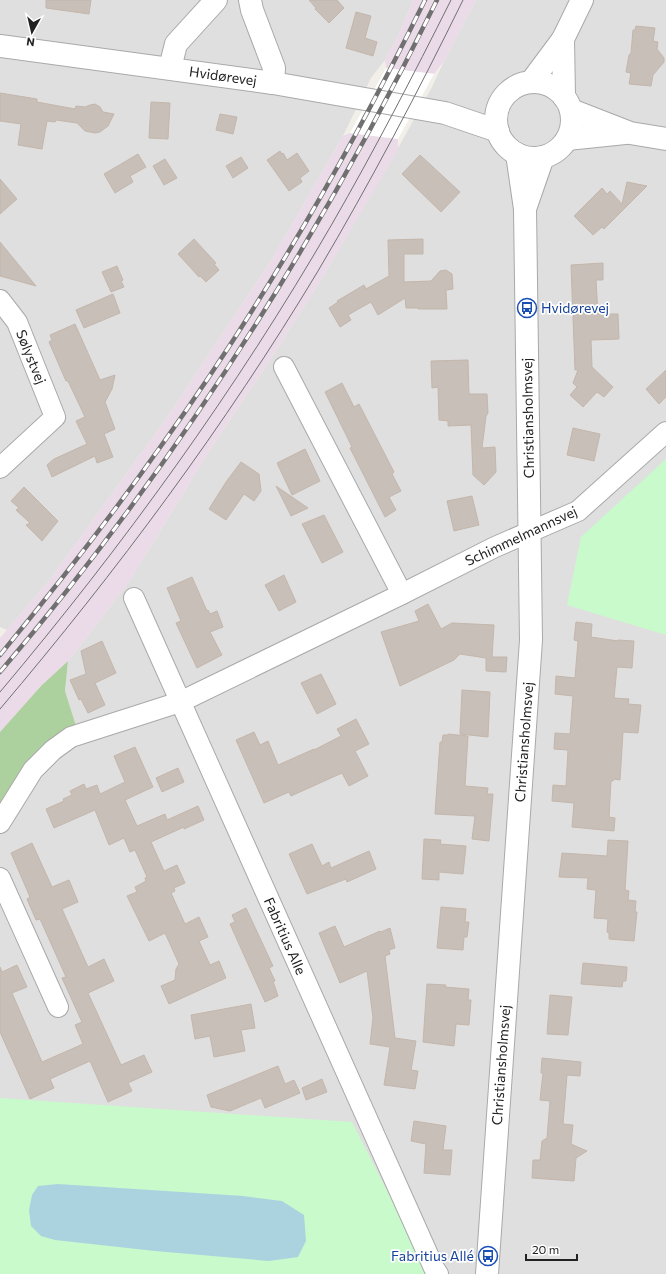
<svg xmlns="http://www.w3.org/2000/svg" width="666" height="1274" font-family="Commissioner,sans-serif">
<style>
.residential{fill:#e0dfdf}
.industrial{fill:#ebdbe8}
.forest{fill:#add19e}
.park{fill:#c8facc}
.water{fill:#aad3df}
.pier{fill:#fff}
.building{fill:#c7bfb8;stroke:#c4b6ab}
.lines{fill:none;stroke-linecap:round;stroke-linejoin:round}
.minor-casing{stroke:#a9a9a9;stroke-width:22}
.tertiary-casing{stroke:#a9a9a9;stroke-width:24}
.minor{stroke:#fff;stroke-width:20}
.tertiary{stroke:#fff;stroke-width:22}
.tram{stroke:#707070;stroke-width:1}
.rail-casing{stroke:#707070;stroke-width:4.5}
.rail{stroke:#fff;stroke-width:3;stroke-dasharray:9;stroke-linecap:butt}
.labels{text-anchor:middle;stroke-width:3.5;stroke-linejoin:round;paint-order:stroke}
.street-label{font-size:14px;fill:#222;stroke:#fff}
.transit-label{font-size:14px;fill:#164399;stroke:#fff;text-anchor:start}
</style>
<rect width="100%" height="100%" fill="#f2efe9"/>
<!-- residential -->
<g class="residential">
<polygon points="0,0 413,0 398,37 385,60 371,78 343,136 274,256 169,415 49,581 7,630 0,627"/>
<polygon points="476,0 666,0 666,1274 0,1274 0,809 77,729 65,691 68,661 128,583 214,443 260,375 319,283 398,148 432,87 444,61"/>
</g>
<!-- industrial -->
<g class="industrial">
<polygon points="413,0 476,0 444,61 434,74 386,68 385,60 398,37"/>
<polygon points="350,133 398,139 398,150 319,283 260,375 214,443 128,583 68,661 41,686 0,732 0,638 49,581 169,415 274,256 343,136"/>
</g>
<!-- forest -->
<polygon class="forest" points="68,661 65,691 77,729 0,809 0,732 41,686"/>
<!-- park -->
<g class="park">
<polygon points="666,459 666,635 567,605 581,537"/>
<polygon points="0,1098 352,1122 429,1274 0,1274"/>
</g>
<!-- water -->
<polygon class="water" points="58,1184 243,1196 282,1201 304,1215 306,1241 298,1257 269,1261 155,1251 55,1240 41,1236 31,1226 29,1210 32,1195 38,1186"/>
<!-- pier -->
<polygon class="pier" points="386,68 434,74 398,139 350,133"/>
<!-- building -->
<g class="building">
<polygon points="46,0 91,0 89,14 46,8"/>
<polygon points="309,0 337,0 344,8 329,23 315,9 316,8"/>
<polygon points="356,12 371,16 365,38 377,42 373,56 346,48"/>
<polygon points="636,26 655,28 653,41 658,42 657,49 664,58 664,62 653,75 651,86 629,84 631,73 626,72 629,55 631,53 633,30 635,30"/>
<polygon points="0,93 37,99 37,102 75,109 76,106 85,107 90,105 95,104 100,107 103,112 114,114 108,126 100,132 95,133 85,131 77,123 56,120 55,122 47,121 42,149 18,145 21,124 0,121"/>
<polygon points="151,102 170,103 168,139 149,138"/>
<polygon points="220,114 237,117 233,134 216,130"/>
<polygon points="280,151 282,154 283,153 287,160 297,153 309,171 300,178 302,182 289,191 267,160"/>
<polygon points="138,154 146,167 130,176 133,182 115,193 104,174"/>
<polygon points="420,155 460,192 441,212 402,174"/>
<polygon points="241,157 248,168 233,178 226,166"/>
<polygon points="165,159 177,178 164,185 153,166"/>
<polygon points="0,179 17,199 0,214"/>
<polygon points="627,182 647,186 604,229 602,227 593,235 574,216 602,188 607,194 610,191 622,204"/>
<polygon points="194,239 216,263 214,264 219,270 206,282 200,276 199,277 178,254"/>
<polygon points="423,239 423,254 404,254 404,282 431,281 440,271 446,270 452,274 453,289 446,290 447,309 418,309 418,308 406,308 405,298 378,315 371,302 348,315 351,320 340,327 329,308 338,302 337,301 364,285 366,289 389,276 388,240"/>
<polygon points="0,242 36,286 0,276"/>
<polygon points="603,263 603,280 596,280 598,314 618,314 619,339 591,340 592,367 613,387 604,397 597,392 583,407 570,395 577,387 573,383 578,370 575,370 571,265"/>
<polygon points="117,266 123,280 121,281 124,287 111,292 102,272"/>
<polygon points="113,294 120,313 84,328 76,310"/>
<polygon points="75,324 100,380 115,375 112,389 105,402 115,429 104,434 113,457 97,463 95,456 52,477 47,465 54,459 87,444 76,421 85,417 68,381 66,381 49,342 52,340 50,335"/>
<polygon points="468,360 469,394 487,394 488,413 486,416 482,448 495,447 496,472 484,485 473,475 471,425 448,426 448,421 439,420 438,387 432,388 431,361"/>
<polygon points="666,370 666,397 659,404 646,389"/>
<polygon points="342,383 354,407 359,404 394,472 392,474 401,491 389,497 396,510 385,517 350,448 352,447 325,392"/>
<polygon points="573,428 600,434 594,461 567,455"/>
<polygon points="305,449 320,481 292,495 277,463"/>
<polygon points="241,462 259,474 261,491 254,501 244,494 226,520 209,509 226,482"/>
<polygon points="276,486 308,508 291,516"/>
<polygon points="24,487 58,521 42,541 26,525 30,523 16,510 19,508 11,501"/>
<polygon points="472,496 479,525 454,531 447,501"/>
<polygon points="324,515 343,552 322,563 302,524"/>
<polygon points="284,575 296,602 279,611 265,585"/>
<polygon points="192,577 207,611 208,610 210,614 217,611 223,627 210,632 222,655 197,668 176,623 181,621 167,588"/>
<polygon points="428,604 441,629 452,623 494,625 492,657 507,657 506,672 486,671 486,658 460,654 454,660 400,686 381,632 419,621 415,611"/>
<polygon points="576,622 592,624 591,637 618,641 618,640 634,641 632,668 617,667 614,698 629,699 628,704 641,705 638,733 623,732 620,780 614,779 613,781 611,781 609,817 615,818 614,831 572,827 574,803 552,801 553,785 566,786 568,750 554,749 555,733 570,734 573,696 555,694 556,676 575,678 578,641 574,640"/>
<polygon points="102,641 116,673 95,683 105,705 88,713 81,699 79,700 70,680 86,674 81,651"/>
<polygon points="321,674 336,704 317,714 301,683"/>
<polygon points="462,690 490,692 488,737 460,734"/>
<polygon points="356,719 369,744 355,751 368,776 349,786 342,773 291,796 289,792 264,803 236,740 254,732 260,745 268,741 278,765 314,749 314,750 341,736 337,729"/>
<polygon points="448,734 468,736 465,786 488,788 487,794 493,794 489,841 472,839 475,816 435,814 440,742 442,742 443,735 448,735"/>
<polygon points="135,747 153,787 125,800 137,826 165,814 167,820 198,806 204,820 184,829 184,827 151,842 164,871 177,865 185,883 174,888 175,891 171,893 185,924 199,917 208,937 199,941 210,965 219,961 226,978 169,1004 161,986 175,980 176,969 179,964 165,933 149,941 127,896 137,892 135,887 146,881 145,878 147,877 135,850 130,852 124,838 109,845 95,810 54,828 46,809 64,801 63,799 72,795 70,791 84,784 86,789 97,785 100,794 125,782 114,756"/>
<polygon points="178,768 184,782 162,792 156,778"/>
<polygon points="424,839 441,840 440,844 466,846 463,874 439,872 439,880 422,879"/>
<polygon points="608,840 628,841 625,890 629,891 628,900 636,901 635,912 637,912 634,941 609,939 609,933 607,932 608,919 594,918 596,890 587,889 588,878 559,877 562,853 607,856"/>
<polygon points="32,843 52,887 69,880 78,902 62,909 88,967 104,959 114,981 88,993 121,1065 144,1055 152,1072 128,1083 132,1091 108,1102 90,1061 50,1079 54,1088 30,1099 0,1032 0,967 2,972 17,965 27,987 12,993 42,1062 83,1044 75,1025 82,1022 62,978 66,977 40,919 36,920 27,899 30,897 11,853"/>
<polygon points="312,844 322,866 329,862 331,868 369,851 376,869 347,882 346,879 307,894 289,854"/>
<polygon points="441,907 466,909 465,922 469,922 467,937 464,937 463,950 437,948"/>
<polygon points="246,908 273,966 269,968 275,981 273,981 278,996 265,1002 230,924 235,922 232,915"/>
<polygon points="335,926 344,947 380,931 381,932 390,928 395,948 389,950 390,954 385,956 395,1038 416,1041 411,1070 418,1071 415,1089 384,1085 390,1047 370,1044 373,1018 367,971 340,983 319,933"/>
<polygon points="583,963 627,967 626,981 623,981 622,987 581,984"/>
<polygon points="427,984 446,985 445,987 469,989 468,1000 471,1000 469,1025 456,1024 454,1046 423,1042"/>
<polygon points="550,995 572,997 568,1035 547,1034"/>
<polygon points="251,1004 255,1028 241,1030 245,1051 214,1057 210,1036 195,1039 191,1015"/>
<polygon points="542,1058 581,1062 580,1076 567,1075 563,1124 573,1125 571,1144 587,1151 576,1158 574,1181 532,1178 533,1160 540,1160 542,1141 547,1138 550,1101 540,1100 543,1073 541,1073"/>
<polygon points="278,1066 285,1084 294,1080 300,1093 265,1108 261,1098 230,1111 211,1107 207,1095"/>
<polygon points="322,1079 327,1092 306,1100 302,1088"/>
<polygon points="414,1121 446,1126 443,1150 452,1150 450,1175 424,1173 426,1144 411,1141"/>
</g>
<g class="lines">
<defs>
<g id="minor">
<polyline points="0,300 17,322 55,417 0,468"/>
<polyline points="284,367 402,594"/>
<polyline points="134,598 434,1268 438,1274"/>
<polyline points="0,823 33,770 53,750 71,737 180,702 402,594 495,547 578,511 666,432"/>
<polyline points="0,878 58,1007"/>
</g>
<g id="tertiary">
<polyline points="250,0 252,10 274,68 273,83"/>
<polyline points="563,39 564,97"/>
<polyline points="0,46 273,83 445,113 498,131"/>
<polyline points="170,68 176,44 216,0"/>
<polyline points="531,82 563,39 582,0"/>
<circle cx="534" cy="120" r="38"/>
<polyline points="571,110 630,133 666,139"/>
<polyline points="567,139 625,133"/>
<polyline points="526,206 543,157"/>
<polyline points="487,1274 531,640 525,209 517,154"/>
</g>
</defs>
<!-- minor casing -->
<use href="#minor" class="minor-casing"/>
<!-- tertiary casing -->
<use href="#tertiary" class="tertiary-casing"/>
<!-- minor -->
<use href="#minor" class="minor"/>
<!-- tertiary -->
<use href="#tertiary" class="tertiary"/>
<!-- tram -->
<g class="tram">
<path d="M0 692C123 546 236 390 332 224 374 151 413 76 451 0"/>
<path d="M0 709C117 571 225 426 318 271 370 183 418 92 463 0"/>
</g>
<defs>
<g id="rail">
<path d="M0 655C56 587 110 518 161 446 262 305 349 155 425 0"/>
<path d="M0 672C174 468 319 240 437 0"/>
</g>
</defs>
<!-- rail casing -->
<use href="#rail" class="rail-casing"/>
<!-- rail -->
<use href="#rail" class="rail"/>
</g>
<!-- icons -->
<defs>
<symbol id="bus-ring" viewBox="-11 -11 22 22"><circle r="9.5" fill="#fff" stroke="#1a4fb4" stroke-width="1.5"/><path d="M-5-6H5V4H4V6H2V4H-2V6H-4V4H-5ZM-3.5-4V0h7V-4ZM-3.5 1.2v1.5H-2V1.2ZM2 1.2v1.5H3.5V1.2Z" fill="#1a4fb4"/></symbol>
</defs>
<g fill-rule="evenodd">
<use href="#bus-ring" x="516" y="297" width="22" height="22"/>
<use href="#bus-ring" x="477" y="1245" width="22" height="22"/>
</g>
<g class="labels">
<!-- street labels -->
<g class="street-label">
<text transform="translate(223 76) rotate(8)" y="5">Hvidørevej</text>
<text transform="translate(31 357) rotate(68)" y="5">Sølystvej</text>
<text transform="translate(528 418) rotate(-91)" y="5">Christiansholmsvej</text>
<text transform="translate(521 536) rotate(-25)" y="5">Schimmelmannsvej</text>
<text transform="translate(524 742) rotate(-86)" y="5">Christiansholmsvej</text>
<text transform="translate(285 936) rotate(66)" y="5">Fabritius Alle</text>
<text transform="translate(501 1065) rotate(-86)" y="5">Christiansholmsvej</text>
</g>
<!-- transit labels -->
<g class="transit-label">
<text x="541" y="313">Hvidørevej</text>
<text x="474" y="1261" text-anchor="end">Fabritius Allé</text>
</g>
</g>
<!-- north arrow -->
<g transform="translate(32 32) rotate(188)" stroke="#ffffff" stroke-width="3" paint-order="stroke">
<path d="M0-3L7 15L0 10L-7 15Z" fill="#222222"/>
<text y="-6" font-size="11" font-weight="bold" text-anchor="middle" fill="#222222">N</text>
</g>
<!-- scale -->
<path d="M526 1254v6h51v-6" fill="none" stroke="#222222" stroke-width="2"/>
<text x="532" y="1254" font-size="12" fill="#222222" stroke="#ffffff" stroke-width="3" paint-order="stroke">20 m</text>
</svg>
